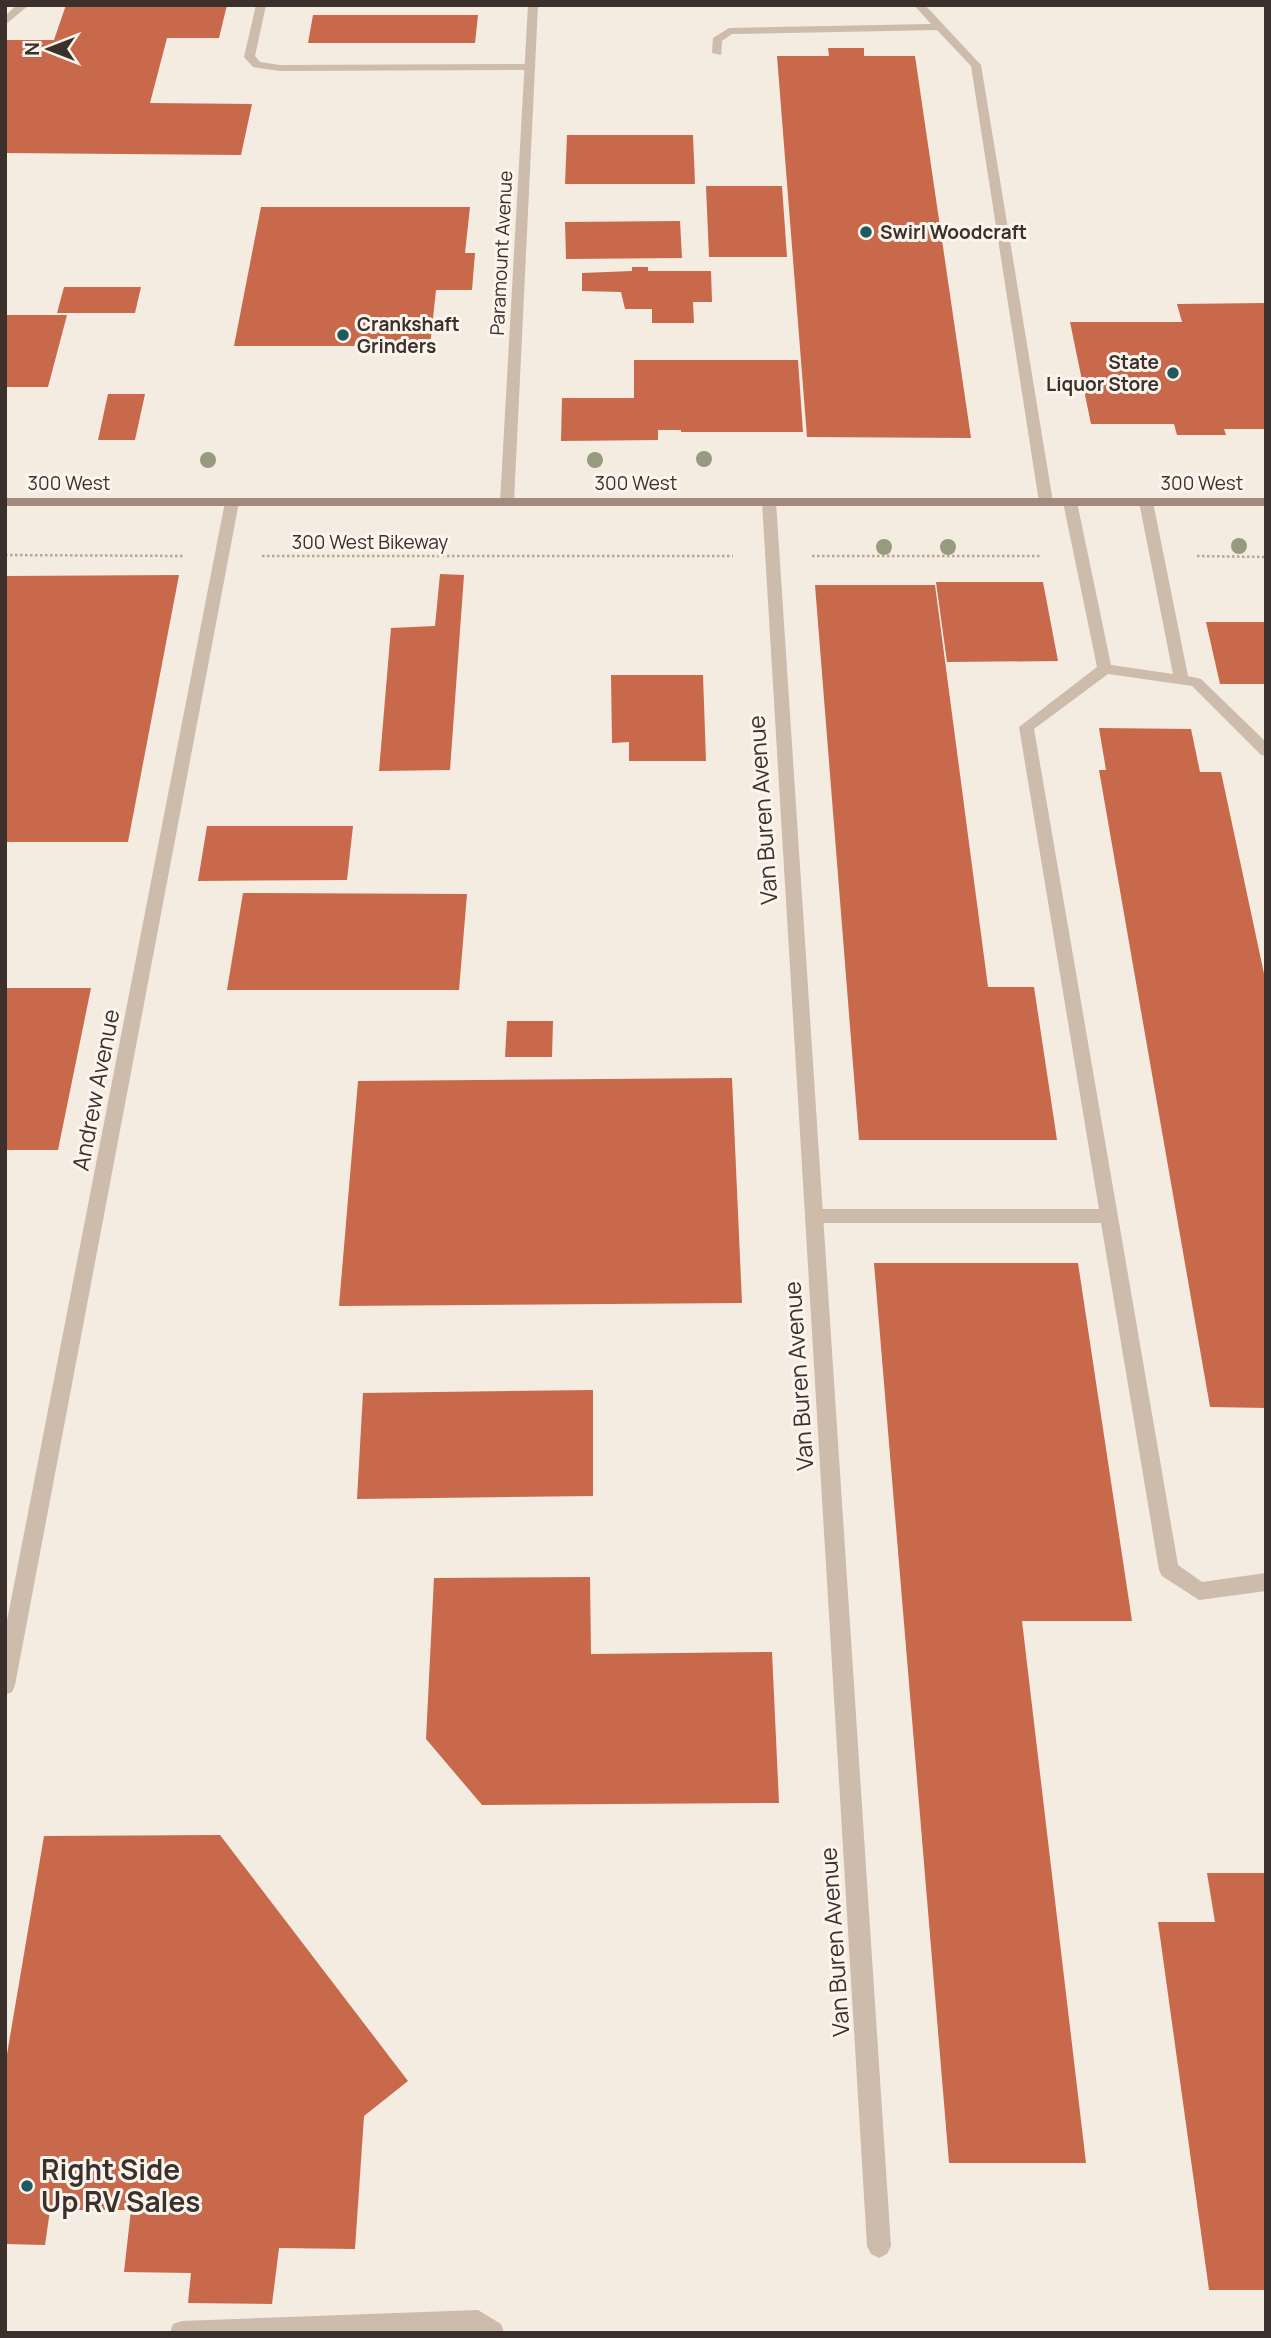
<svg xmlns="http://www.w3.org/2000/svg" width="1271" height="2338" font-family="Manrope,sans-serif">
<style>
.building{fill:#c8694b}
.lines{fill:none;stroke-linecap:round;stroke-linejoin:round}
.path{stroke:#b9a596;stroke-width:2.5;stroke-dasharray:2.5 2.5;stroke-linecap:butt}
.lane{fill:#cdbbac;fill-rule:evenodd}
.street{fill:#cdbbac;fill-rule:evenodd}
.secondary{fill:#a18a7d;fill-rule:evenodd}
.tree{fill:#969b7f}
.poi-dot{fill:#1f5a5e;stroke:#fbf5ee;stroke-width:2.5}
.labels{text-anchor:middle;stroke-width:6;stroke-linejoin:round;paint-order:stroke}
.far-poi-label{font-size:19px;font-weight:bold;fill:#3b302b;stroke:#fbf5ee;text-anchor:start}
.far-street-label{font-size:19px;fill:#3b302b;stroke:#fbf5ee}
.street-label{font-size:23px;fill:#3b302b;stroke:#fbf5ee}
.near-poi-label{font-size:28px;font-weight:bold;fill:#3b302b;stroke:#fbf5ee;text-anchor:start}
</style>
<rect width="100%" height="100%" fill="#f4ebe1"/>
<!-- building -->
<g class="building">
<polygon points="66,5 227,5 219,38 167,38 150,103 252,104 241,155 5,153 5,40 54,40"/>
<polygon points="313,15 478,15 475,43 308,43"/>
<polygon points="828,48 864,48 864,56 915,56 971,438 807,437 777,56 829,56"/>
<polygon points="567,135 693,135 695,184 565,184"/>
<polygon points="706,186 782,186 787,257 709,257"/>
<polygon points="261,207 470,207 465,253 475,253 472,290 436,290 430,346 234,346"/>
<polygon points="680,221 682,258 566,259 565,222"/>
<polygon points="632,267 648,267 648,271 711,271 712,302 693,302 694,323 652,323 652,309 625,309 621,292 582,291 582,273 632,271"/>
<polygon points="64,287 141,287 135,313 57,313"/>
<polygon points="1266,303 1266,429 1224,429 1226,435 1177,435 1174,424 1091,424 1070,322 1182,322 1177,304"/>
<polygon points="5,315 67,315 48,387 5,387"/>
<polygon points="634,360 798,360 803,432 681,432 681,430 658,430 658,440 561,441 562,398 634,398"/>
<polygon points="108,394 145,394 135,440 98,440"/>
<polygon points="440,574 464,575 450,770 379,771 391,628 435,626"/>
<polygon points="179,575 128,842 5,842 5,576"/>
<polygon points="936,582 1043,582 1058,661 947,662"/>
<polygon points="815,585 935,585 988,987 1034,987 1057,1140 859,1140"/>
<polygon points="1206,622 1266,622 1266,684 1220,684"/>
<polygon points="611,675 703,675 706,761 629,761 629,742 612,743"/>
<polygon points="1099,728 1191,729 1200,772 1221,772 1266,983 1266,1408 1210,1407 1099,770 1106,770"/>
<polygon points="207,826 353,826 347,880 198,881"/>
<polygon points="243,893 467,894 459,990 227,990"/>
<polygon points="5,988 91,988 58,1150 5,1150"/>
<polygon points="507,1021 553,1021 552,1057 505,1057"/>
<polygon points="732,1078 742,1303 339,1306 358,1081"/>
<polygon points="874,1263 1078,1263 1132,1621 1022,1621 1086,2163 949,2163"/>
<polygon points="593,1390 593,1496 357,1499 363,1393"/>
<polygon points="590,1577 591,1654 772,1652 779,1803 482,1805 426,1739 434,1578"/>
<polygon points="220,1835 408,2081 364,2116 355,2249 279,2248 272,2304 188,2303 191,2273 124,2272 131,2210 50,2210 45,2245 5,2244 5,2066 44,1836"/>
<polygon points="1207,1873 1266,1873 1266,2290 1209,2290 1158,1922 1215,1922"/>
</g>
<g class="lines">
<!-- path -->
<g class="path">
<polyline points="5,555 183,556"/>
<polyline points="262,556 733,556"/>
<polyline points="812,556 1041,556"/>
<polyline points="1197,556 1266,557"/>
</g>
<!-- lane -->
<g class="lane">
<polygon points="17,5 29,5 5,25 5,16"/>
<polygon points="256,5 266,5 255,56 260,62 280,65 530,64 536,67 530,70 280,71 253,67 244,57"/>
<polygon points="914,5 925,5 981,65 1053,502 1051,505 1046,506 1039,502 971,66 937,30 732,34 722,41 721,55 712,53 713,38 729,28 931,24"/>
<polygon points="1070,498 1077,502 1111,665 1173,674 1139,502 1146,498 1153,502 1188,676 1201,679 1266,742 1266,756 1261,755 1192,686 1108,674 1034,729 1178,1565 1202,1582 1266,1573 1266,1591 1199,1600 1162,1576 1159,1570 1101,1223 814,1223 808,1221 805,1216 808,1211 814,1209 1099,1209 1019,727 1097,667 1063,502"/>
<polygon points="478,2310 501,2324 504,2333 170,2333 173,2324 182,2321"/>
</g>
<!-- street -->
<g class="street">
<polygon points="528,5 538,5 514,502 507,506 500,502"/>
<polygon points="232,498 239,502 15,1685 12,1692 5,1695 5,1631 225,502"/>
<polygon points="769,498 776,502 891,2246 887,2254 879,2258 871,2254 867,2246 762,502"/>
</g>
<!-- secondary -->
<rect class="secondary" x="5" y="498" width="1261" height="8"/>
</g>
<!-- trees -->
<g class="tree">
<circle cx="704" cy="459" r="8"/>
<circle cx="208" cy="460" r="8"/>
<circle cx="595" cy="460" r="8"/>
<circle cx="1239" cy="546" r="8"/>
<circle cx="884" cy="547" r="8"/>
<circle cx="948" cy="547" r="8"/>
</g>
<!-- markers -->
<g class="poi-dot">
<circle cx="866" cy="232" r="7"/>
<circle cx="343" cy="335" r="7"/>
<circle cx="1173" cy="373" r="7"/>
<circle cx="27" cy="2186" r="7"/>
</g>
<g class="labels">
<!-- far-poi labels -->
<g class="far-poi-label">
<text x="880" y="239">Swirl Woodcraft</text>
<text x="357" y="331">Crankshaft<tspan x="357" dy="22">Grinders</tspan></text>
<text x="1159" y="369" text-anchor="end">State<tspan x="1159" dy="22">Liquor Store</tspan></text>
</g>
<!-- far-street labels -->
<g class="far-street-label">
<text transform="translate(501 253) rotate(-87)" y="7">Paramount Avenue</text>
<text x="69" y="490">300 West</text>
<text x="636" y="490">300 West</text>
<text x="1202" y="490">300 West</text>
<text x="370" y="549">300 West Bikeway</text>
</g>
<!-- street labels -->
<g class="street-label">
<text transform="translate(763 810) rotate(-94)" y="8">Van Buren Avenue</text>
<text transform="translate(96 1090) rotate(-79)" y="8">Andrew Avenue</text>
<text transform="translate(799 1376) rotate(-94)" y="8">Van Buren Avenue</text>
<text transform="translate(835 1942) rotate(-94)" y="8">Van Buren Avenue</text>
</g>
<!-- near-poi labels -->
<g class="near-poi-label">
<text x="41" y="2180">Right Side<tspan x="41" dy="32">Up RV Sales</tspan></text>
</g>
</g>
<!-- border -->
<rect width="1271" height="2338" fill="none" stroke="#3b302b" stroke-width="14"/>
<!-- north arrow -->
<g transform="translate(49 49) rotate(270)" stroke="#fbf5ee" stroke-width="5" paint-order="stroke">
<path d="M0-5L12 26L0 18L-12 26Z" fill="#3b302b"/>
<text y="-10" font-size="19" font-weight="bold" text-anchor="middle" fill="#3b302b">N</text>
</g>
</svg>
